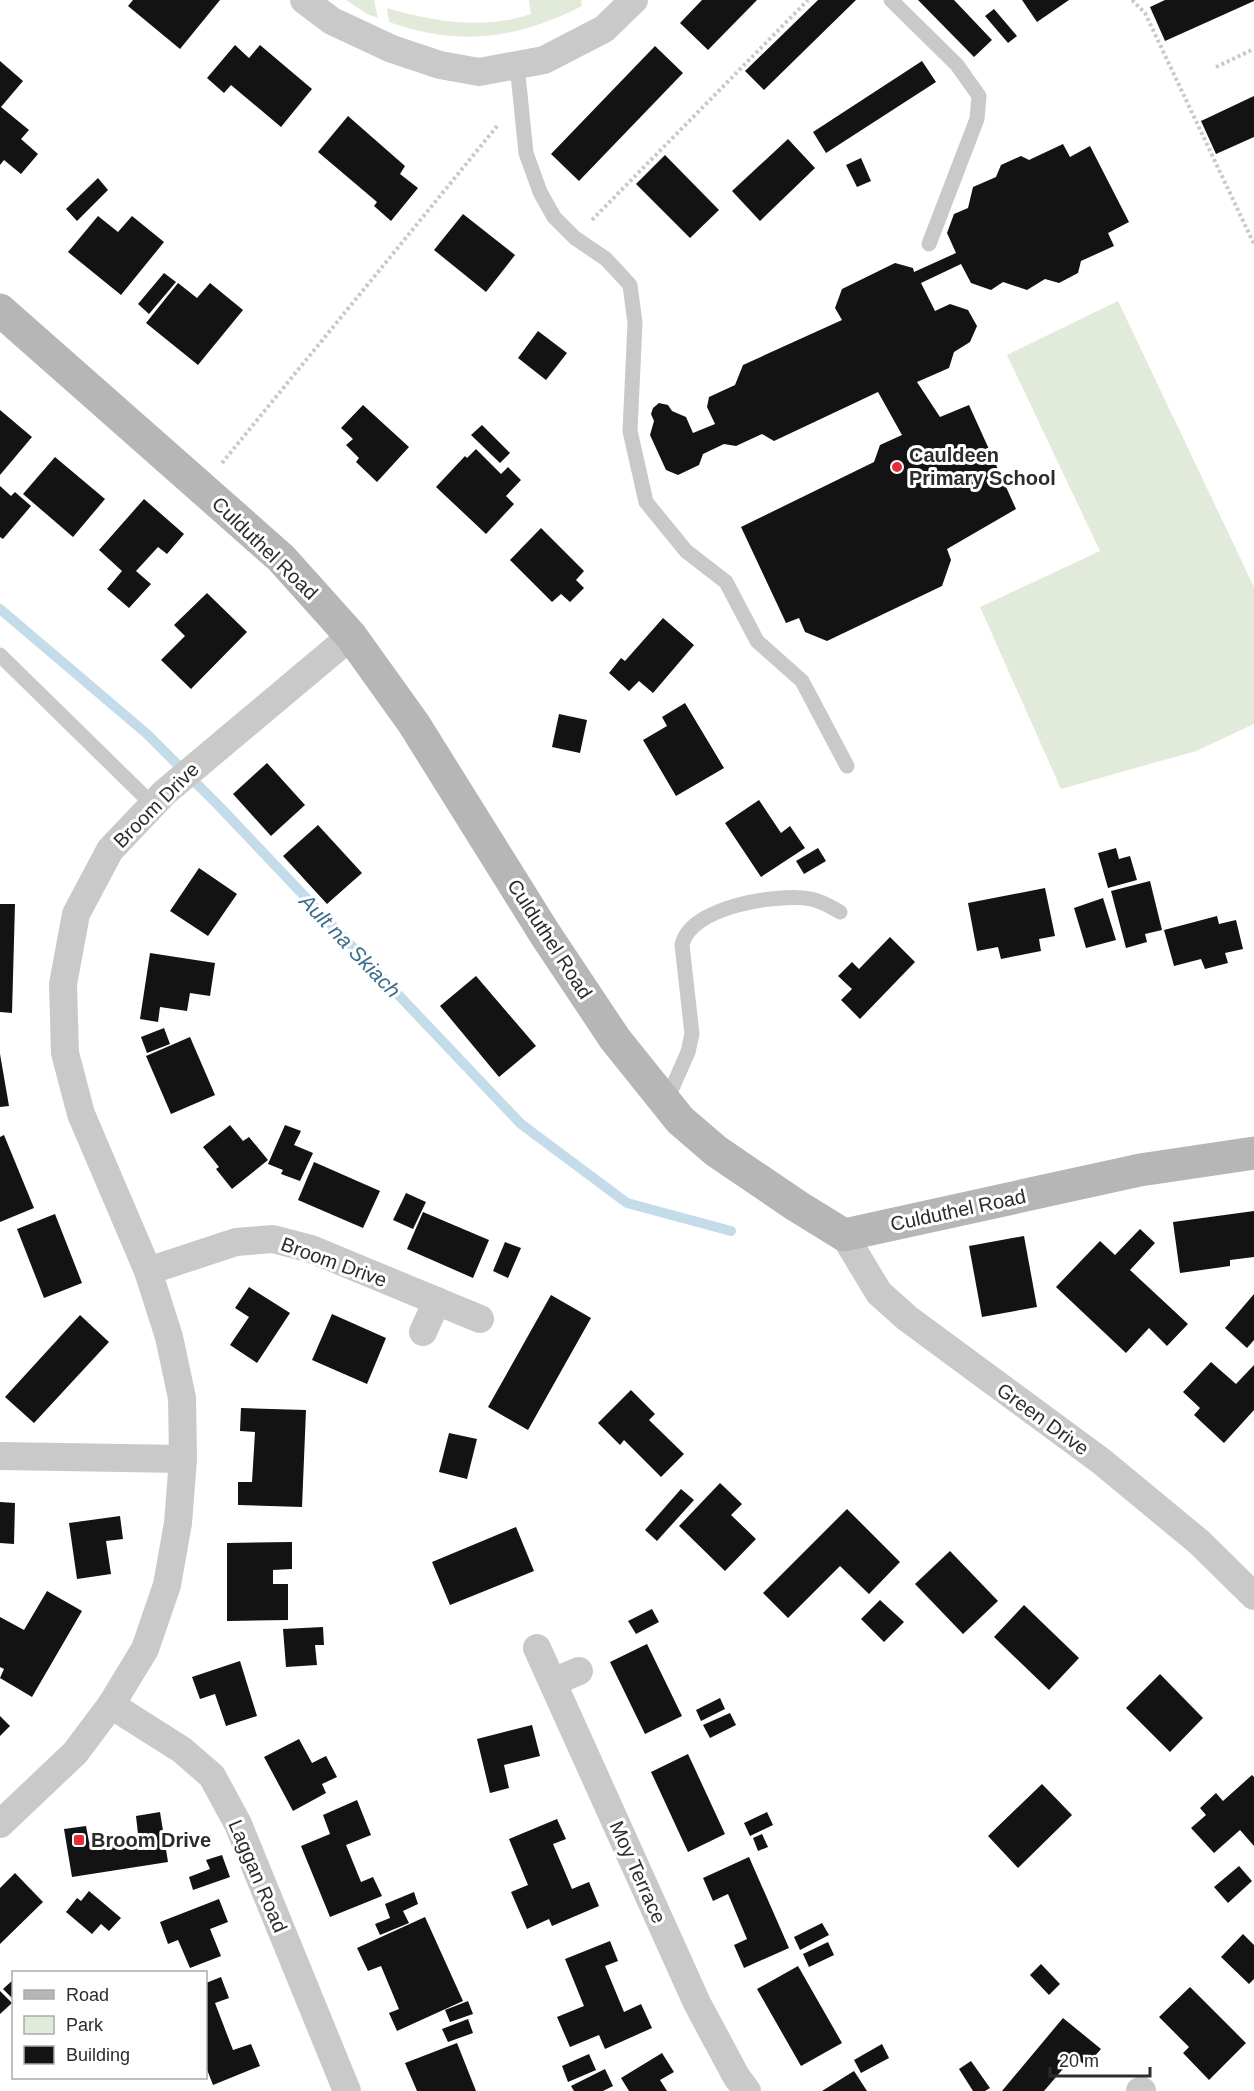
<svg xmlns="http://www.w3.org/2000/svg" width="1254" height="2091" font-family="Helvetica,sans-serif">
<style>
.green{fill:#e2ead9}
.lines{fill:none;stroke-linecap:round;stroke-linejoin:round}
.stream{stroke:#c4dbea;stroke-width:10}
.building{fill:#131313}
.path{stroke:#c9c9c9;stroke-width:4;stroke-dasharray:3 3;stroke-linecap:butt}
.lane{stroke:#c9c9c9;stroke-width:15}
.street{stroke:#c9c9c9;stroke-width:28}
.secondary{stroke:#b6b6b6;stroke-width:33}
.poi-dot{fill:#e42d3a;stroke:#fff;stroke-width:2}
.labels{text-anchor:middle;stroke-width:6;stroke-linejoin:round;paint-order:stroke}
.poi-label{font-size:20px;font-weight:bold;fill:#2c2c2c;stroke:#fff;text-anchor:start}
.street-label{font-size:20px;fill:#2c2c2c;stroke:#fff}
.water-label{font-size:21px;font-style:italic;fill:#3b6d8d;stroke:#fff}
</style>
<rect width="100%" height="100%" fill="#fff"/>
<!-- green -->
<g class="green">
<polygon points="346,0 374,0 378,18 367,14"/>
<path d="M529 0H581L582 6C517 39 459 47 389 22L387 8C435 22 483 30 531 14Z"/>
<polygon points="1118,301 1254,587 1254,724 1196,751 1061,789 980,607 1100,551 1007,355"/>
</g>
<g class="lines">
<!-- stream -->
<polyline class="stream" points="0,609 147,734 218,805 521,1124 627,1203 731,1231"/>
</g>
<!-- building -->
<g class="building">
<polygon points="133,0 220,0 180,49 128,6"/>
<polygon points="702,0 757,0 708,50 680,23"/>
<polygon points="818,0 856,0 764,90 745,71"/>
<polygon points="918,0 954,0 992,40 974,57"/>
<polygon points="1022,0 1069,0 1037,22"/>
<polygon points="1165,0 1254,0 1254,1 1165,41 1150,7"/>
<polygon points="994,9 1017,36 1008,43 985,16"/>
<polygon points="235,45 249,58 260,45 312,89 281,127 231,85 224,93 207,78"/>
<polygon points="655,46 683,73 579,181 551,154"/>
<polygon points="0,61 23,81 1,107 29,130 21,139 38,154 21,174 4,160 0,165"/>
<polygon points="922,61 936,82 826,153 813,132"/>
<polygon points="1254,96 1254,137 1216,154 1201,121"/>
<polygon points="348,116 405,166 400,174 418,188 391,221 374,206 377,202 318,152"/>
<polygon points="788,139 815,168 760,221 732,191"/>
<polygon points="1063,144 1070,157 1090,146 1129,222 1108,233 1114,246 1081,261 1078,273 1059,283 1045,279 1027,290 1003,282 991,290 971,283 961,264 921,283 935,311 950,304 968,310 977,326 970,342 954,352 949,368 917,382 940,417 969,405 1016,509 947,549 951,560 942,586 827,641 805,632 799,618 786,623 741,527 874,462 880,445 902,435 878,392 774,441 762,434 736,446 724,444 703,454 699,465 678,475 666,470 650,435 654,421 651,414 653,408 659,403 668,405 672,411 686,417 693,433 715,424 707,407 709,397 735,385 743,365 842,320 835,308 842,289 895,263 913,268 914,272 956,253 947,233 954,214 968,208 973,187 996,177 1001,165 1021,156 1029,160"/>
<polygon points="665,155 719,210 690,238 636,184"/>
<polygon points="861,158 871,181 857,187 846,165"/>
<polygon points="98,178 108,190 77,221 66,209"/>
<polygon points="463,214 515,255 486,292 434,250"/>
<polygon points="98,216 118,232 132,216 164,242 121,295 68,252"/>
<polygon points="164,273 176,282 149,314 138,304"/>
<polygon points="178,283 197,298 210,283 243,310 198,365 146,323"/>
<polygon points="538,331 567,353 546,380 518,358"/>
<polygon points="363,405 409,447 377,482 356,462 359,458 346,445 353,439 341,428"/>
<polygon points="0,410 32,437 0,475"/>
<polygon points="482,425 510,453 500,463 471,435"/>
<polygon points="476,449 501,474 508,467 521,480 506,496 514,504 486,534 436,487 465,456 467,458"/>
<polygon points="55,457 105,499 73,537 23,494"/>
<polygon points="0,486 11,496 15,492 31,506 3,539 0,537"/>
<polygon points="144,499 184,534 167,554 158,547 136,571 151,584 129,608 107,589 122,571 99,550"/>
<polygon points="541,528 584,571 576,580 584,588 570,602 561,594 552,602 510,560"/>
<polygon points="207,593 247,632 191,689 161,660 185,636 174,625"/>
<polygon points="663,618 694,645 653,693 639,681 629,691 609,673 621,658 625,661"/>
<polygon points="685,703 724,768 676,796 643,740 667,726 662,717"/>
<polygon points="559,714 587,720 580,753 552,747"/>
<polygon points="267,763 305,805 271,836 233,794"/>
<polygon points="759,800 781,833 790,826 805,848 761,877 725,823"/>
<polygon points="318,825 362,873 327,904 283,856"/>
<polygon points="818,848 826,861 804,874 796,861"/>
<polygon points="1116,848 1119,859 1130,856 1137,880 1108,888 1098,853"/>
<polygon points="199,868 237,894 208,936 170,911"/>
<polygon points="1150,881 1162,930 1145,934 1147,942 1126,948 1111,891"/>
<polygon points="1045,888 1055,936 1039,939 1041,951 1001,959 998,947 977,951 968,903"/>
<polygon points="1103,898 1116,940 1086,948 1074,908"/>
<polygon points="0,904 15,904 12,1013 0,1012"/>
<polygon points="1217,916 1219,924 1236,920 1243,949 1225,953 1228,963 1205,969 1201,959 1174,966 1164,930"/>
<polygon points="890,937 915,962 860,1019 841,1000 852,989 838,976 852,962 859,969"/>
<polygon points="150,953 215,963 210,996 190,993 187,1011 160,1007 158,1022 140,1019"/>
<polygon points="476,976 536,1046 499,1077 440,1006"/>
<polygon points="164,1028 170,1044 147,1053 141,1037"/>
<polygon points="190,1037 215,1095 171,1114 146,1056"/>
<polygon points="0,1054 9,1106 0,1107"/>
<polygon points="230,1125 243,1141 249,1137 268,1160 232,1189 216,1169 219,1167 203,1147"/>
<polygon points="285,1125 301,1131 294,1145 313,1153 300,1181 281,1174 283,1170 268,1164"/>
<polygon points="4,1135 34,1208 0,1222 0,1137"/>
<polygon points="314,1162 380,1191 363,1228 298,1200"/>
<polygon points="406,1193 426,1202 413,1229 393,1220"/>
<polygon points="1254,1211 1254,1257 1230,1260 1230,1266 1180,1273 1173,1222"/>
<polygon points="423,1212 489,1240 473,1278 407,1249"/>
<polygon points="55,1214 82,1283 44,1298 17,1229"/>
<polygon points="1140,1229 1155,1243 1130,1270 1188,1324 1167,1346 1149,1328 1126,1353 1056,1287 1100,1241 1115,1255"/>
<polygon points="1024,1236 1037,1307 982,1317 969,1246"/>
<polygon points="505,1242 521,1248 508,1278 493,1271"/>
<polygon points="249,1287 290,1313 257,1363 230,1345 249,1317 235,1308"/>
<polygon points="1254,1294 1254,1340 1247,1348 1225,1328"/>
<polygon points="551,1295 591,1318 528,1430 488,1407"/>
<polygon points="332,1314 386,1338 367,1384 312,1360"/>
<polygon points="80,1315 109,1342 34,1423 5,1397"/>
<polygon points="1211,1362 1236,1384 1254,1365 1254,1410 1224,1443 1194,1415 1200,1408 1183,1392"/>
<polygon points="631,1390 655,1414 649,1420 684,1454 661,1477 624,1440 620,1445 598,1423"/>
<polygon points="241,1408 306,1410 302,1507 238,1505 238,1482 252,1482 255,1432 240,1431"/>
<polygon points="449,1433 477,1439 467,1479 439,1472"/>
<polygon points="720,1483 742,1504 731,1515 756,1539 725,1571 679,1526"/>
<polygon points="681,1489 694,1500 657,1541 645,1530"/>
<polygon points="0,1502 15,1503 14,1544 0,1543"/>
<polygon points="847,1509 900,1562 869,1594 840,1566 788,1618 763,1593"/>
<polygon points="120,1516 123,1539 106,1541 111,1574 77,1579 69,1523"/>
<polygon points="516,1527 534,1571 450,1605 432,1562"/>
<polygon points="292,1542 292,1569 273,1570 273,1584 288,1584 288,1620 227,1621 227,1543"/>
<polygon points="950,1551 998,1601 963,1634 915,1584"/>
<polygon points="47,1591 82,1611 32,1697 0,1678 4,1669 0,1667 0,1617 24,1630"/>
<polygon points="880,1600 904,1622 884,1642 861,1619"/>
<polygon points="1024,1605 1079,1658 1049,1690 994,1637"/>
<polygon points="652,1609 659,1622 636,1634 628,1621"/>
<polygon points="323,1627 324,1645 315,1645 317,1665 286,1667 283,1629"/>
<polygon points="647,1644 682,1716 645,1734 610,1662"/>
<polygon points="240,1661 257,1716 226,1726 215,1694 200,1699 192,1677"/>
<polygon points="1160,1674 1203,1718 1170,1752 1126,1708"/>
<polygon points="720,1698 725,1709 701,1721 696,1710"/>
<polygon points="730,1713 736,1725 710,1738 703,1725"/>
<polygon points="0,1716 10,1726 0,1736"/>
<polygon points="532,1725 540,1756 504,1765 509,1788 490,1793 477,1739"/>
<polygon points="299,1739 312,1763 326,1756 337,1777 322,1784 326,1793 293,1811 264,1757"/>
<polygon points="688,1754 725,1834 688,1852 651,1772"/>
<polygon points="1252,1775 1254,1777 1254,1846 1240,1830 1214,1853 1191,1828 1206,1815 1200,1808 1216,1793 1223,1801"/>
<polygon points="1042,1784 1072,1815 1018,1868 988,1836"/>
<polygon points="357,1800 371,1835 346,1845 361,1882 373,1877 382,1896 330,1917 301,1846 330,1834 323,1815"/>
<polygon points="160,1812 168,1862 72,1877 64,1829 86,1826 89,1842 138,1834 136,1816"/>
<polygon points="767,1812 773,1825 750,1836 744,1823"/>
<polygon points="557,1819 566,1839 553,1844 572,1889 589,1882 599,1906 552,1926 549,1919 527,1929 511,1892 528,1885 509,1839"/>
<polygon points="762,1834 768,1847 758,1851 753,1838"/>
<polygon points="222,1855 230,1877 193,1890 189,1877 210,1869 206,1860"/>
<polygon points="749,1857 789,1948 744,1968 734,1945 747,1939 728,1894 713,1901 703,1878"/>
<polygon points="1239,1866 1252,1881 1228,1903 1214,1887"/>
<polygon points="15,1873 43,1902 0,1944 0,1888"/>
<polygon points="89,1891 121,1918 109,1931 101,1924 92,1934 66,1912 77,1898 81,1901"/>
<polygon points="414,1892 418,1904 403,1911 409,1923 380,1935 375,1924 390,1918 385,1904"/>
<polygon points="219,1899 228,1922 210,1929 221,1956 190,1968 178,1940 168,1944 160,1922"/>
<polygon points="425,1917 463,2001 397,2031 389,2013 399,2009 381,1966 368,1971 357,1948"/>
<polygon points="822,1923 829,1935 800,1950 794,1937"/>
<polygon points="1243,1934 1254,1945 1254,1979 1249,1984 1221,1957"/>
<polygon points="610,1941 618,1961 605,1966 624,2012 641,2004 652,2028 605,2049 599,2035 570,2047 557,2017 584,2006 565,1959"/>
<polygon points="828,1942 834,1955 809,1967 803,1954"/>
<polygon points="1041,1964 1060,1984 1049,1995 1030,1975"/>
<polygon points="798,1966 842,2043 801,2066 757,1989"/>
<polygon points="221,1977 229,1998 215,2003 233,2050 251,2044 260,2066 213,2085 206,2067 206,1983"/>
<polygon points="14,1979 14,2000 3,1989"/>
<polygon points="1190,1987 1246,2043 1209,2080 1183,2053 1189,2047 1159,2017"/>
<polygon points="0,1991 12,2003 0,2014"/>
<polygon points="468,2001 473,2014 450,2022 445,2010"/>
<polygon points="1063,2018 1101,2049 1086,2066 1074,2056 1044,2091 1002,2091"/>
<polygon points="468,2019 473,2033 448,2042 442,2029"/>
<polygon points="457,2043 476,2091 417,2091 405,2063"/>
<polygon points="882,2044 889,2058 861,2073 854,2060"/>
<polygon points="662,2053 674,2072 660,2080 667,2091 629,2091 621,2078"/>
<polygon points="589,2054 596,2070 568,2082 562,2066"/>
<polygon points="971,2061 990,2088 985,2091 973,2091 959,2069"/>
<polygon points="605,2069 613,2086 603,2091 574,2091 571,2086"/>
<polygon points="854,2071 867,2091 822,2091"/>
</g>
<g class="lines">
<!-- path -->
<g class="path">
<polyline points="1132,0 1145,13 1254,244"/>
<polyline points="1216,67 1254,49"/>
<polyline points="592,220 808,0"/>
<polyline points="222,463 498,125"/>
</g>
<!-- lane -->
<g class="lane">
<polyline points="891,0 957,65 979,96 977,119 929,244"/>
<polyline points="517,65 526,153 540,192 554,217 575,238 606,259 630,285 635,323 630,431 646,502 686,551 726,582 757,641 802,681 847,766"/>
<polyline points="0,655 153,805"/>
<path d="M666 1102 688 1052 692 1034 682 945C690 906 779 893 811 899 822 901 831 907 840 912"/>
</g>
<!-- street -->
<g class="street">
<polyline points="304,0 332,21 392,49 440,65 479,72 544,60 604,29 634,0"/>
<polyline points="844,1235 879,1293 907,1318 1101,1461 1199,1542 1254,1596"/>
<polyline points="148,1271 236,1242 273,1239 311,1249 480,1319"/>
<polyline points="423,1332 437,1301"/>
<polyline points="0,1456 183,1459"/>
<polyline points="537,1648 697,2003 736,2076 747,2091"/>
<polyline points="553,1682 579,1671"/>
<polyline points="111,1705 182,1750 212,1776 238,1824 347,2091"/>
<polyline points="0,1824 75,1753 111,1705 145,1649 167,1585 178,1523 183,1459 182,1398 169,1337 148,1271 81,1114 65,1053 63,984 76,914 110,850 164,793 351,636"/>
<polyline points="1140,2091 1142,2091"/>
</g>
<!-- secondary -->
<polyline class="secondary" points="0,310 281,558 351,636 414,724 545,934 615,1039 680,1120 716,1151 797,1206 844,1235 1140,1170 1254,1153"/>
</g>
<!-- markers -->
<g class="poi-dot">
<circle cx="897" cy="467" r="6"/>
<rect x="73" y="1834" width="12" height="12" rx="3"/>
</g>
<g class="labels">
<!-- poi labels -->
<g class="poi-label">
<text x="909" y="462">Cauldeen<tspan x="909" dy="23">Primary School</tspan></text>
<text x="91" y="1847">Broom Drive</text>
</g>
<!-- street labels -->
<g class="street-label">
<text transform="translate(265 548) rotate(44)" y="7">Culduthel Road</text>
<text transform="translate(156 805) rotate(-45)" y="7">Broom Drive</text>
<text transform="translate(550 939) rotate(57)" y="7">Culduthel Road</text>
<text transform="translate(958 1210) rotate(-12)" y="7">Culduthel Road</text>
<text transform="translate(334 1262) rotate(20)" y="7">Broom Drive</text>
<text transform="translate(1043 1419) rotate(36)" y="7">Green Drive</text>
<text transform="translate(638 1872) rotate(66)" y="7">Moy Terrace</text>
<text transform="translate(258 1876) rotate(67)" y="7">Laggan Road</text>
</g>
<!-- water labels -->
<g class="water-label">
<text transform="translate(350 946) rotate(46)" y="7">Ault na Skiach</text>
</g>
</g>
<!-- legend -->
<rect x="12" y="1971" width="195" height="108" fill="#ffffff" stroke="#ababab" stroke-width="1.5"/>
<rect x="24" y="1990" width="30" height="9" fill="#b6b6b6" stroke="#ababab" stroke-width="1.5"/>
<text x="66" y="2001" font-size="18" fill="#2c2c2c">Road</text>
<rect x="24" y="2016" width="30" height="18" fill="#e2ead9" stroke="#ababab" stroke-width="1.5"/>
<text x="66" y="2031" font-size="18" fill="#2c2c2c">Park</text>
<rect x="24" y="2046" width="30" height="18" fill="#131313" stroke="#ababab" stroke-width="1.5"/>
<text x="66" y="2061" font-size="18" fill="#2c2c2c">Building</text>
<!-- scale -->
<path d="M1050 2067v9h100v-9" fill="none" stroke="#2c2c2c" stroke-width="3"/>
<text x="1059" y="2067" font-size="18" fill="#2c2c2c" stroke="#ffffff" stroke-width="4.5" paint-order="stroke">20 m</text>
</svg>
